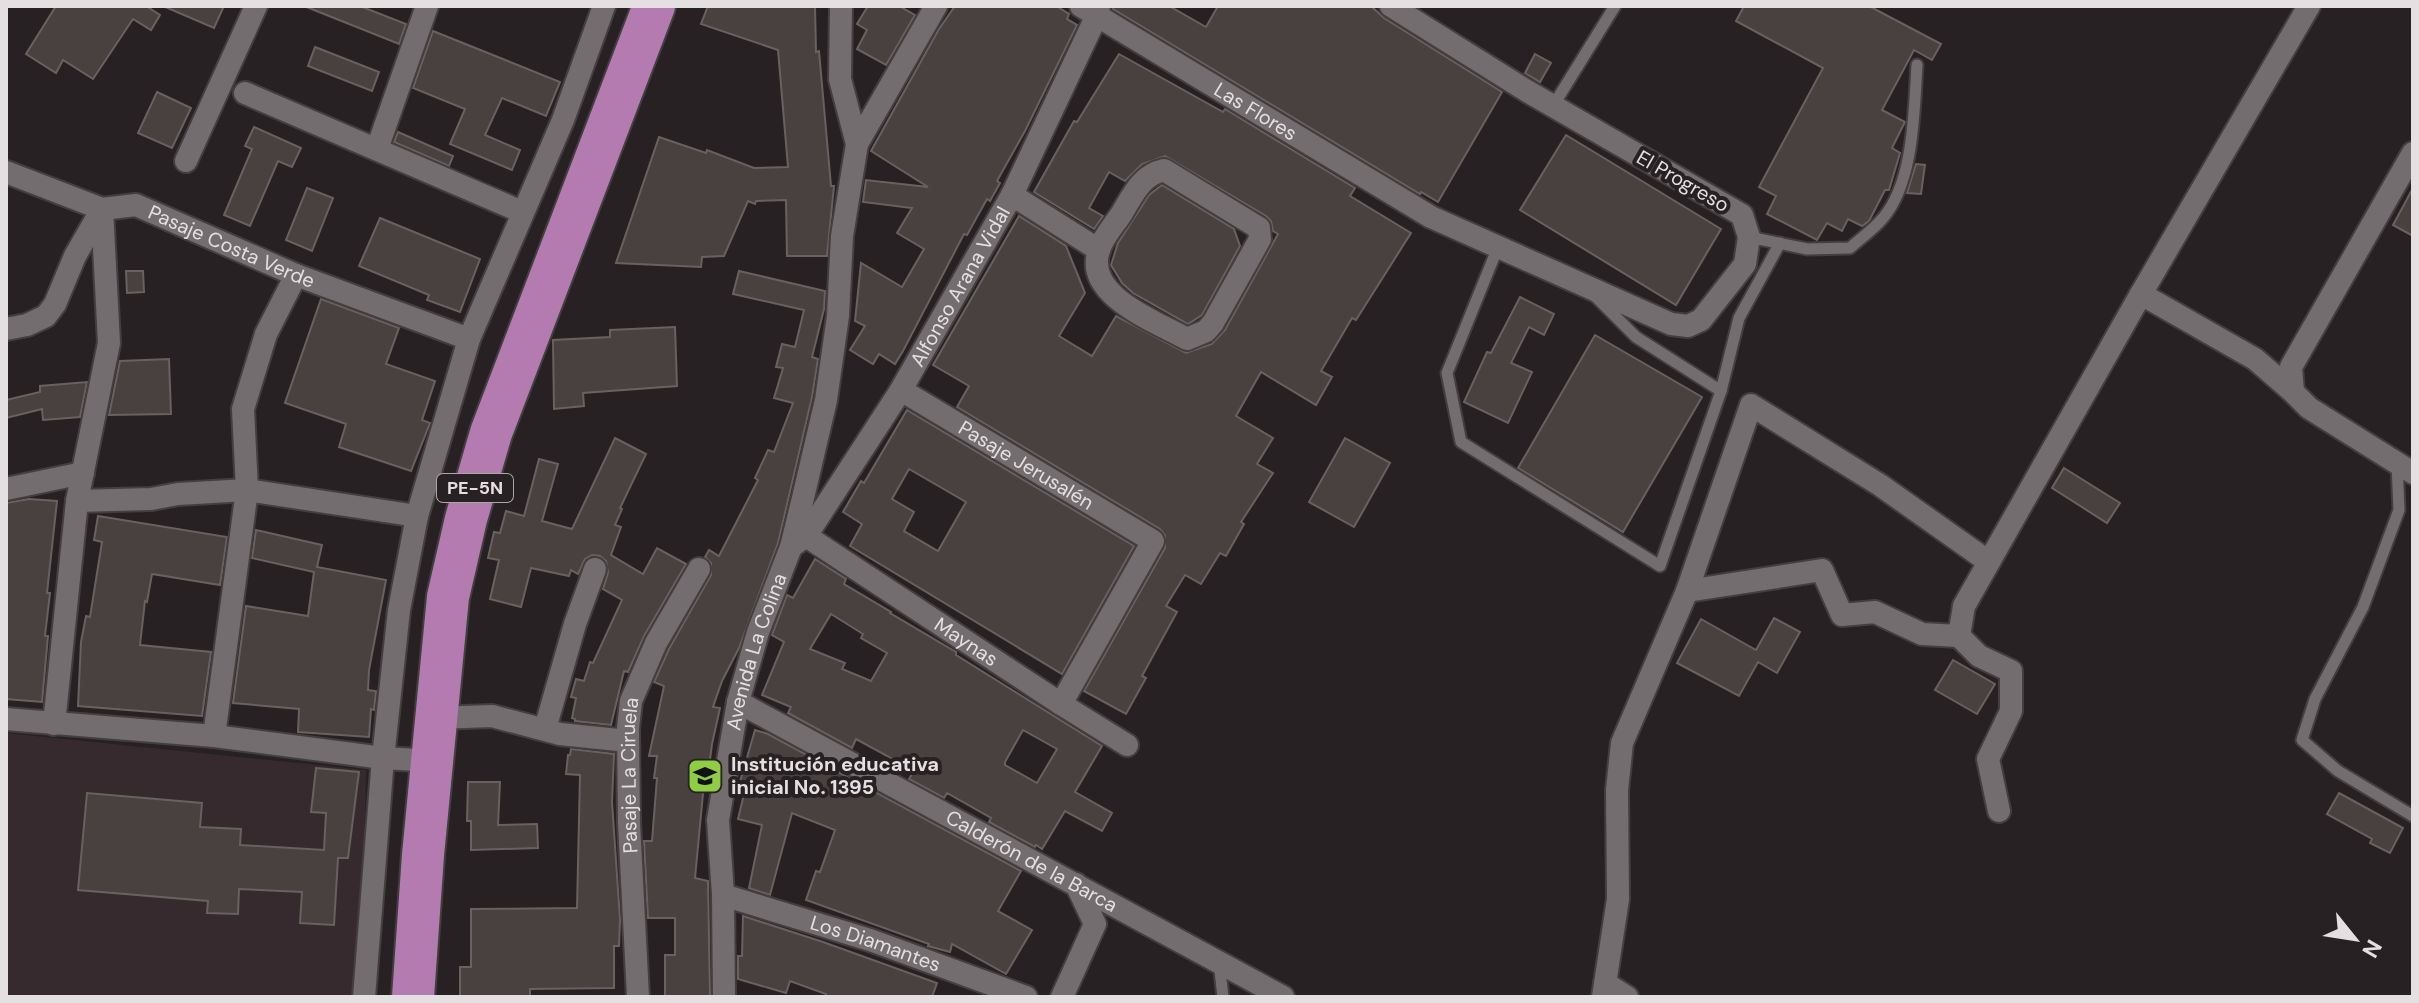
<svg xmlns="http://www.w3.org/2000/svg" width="2419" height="1003" font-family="'DM Sans',sans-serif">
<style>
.built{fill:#362a2e}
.building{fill:#484140;stroke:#686160;stroke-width:2;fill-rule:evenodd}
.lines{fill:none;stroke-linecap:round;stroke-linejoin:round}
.lane-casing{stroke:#433e3f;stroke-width:15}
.street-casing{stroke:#433e3f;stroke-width:26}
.highway-casing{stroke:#433e3f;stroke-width:46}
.lane{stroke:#746d70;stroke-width:11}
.street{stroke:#746d70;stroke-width:22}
.highway{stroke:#b47bb0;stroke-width:42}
.labels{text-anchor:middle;stroke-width:8;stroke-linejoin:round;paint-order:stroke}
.shield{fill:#272123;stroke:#aba7a8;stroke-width:2}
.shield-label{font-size:18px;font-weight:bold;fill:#e4e0e1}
.street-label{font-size:20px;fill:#e4e0e1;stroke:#272123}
.poi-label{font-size:20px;font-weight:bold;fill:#e4e0e1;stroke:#272123;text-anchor:start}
</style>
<rect width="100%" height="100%" fill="#272123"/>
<!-- built -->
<polygon class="built" points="6,733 366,770 361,997 6,997"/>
<!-- building -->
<g class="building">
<polygon points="56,6 146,6 160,15 151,30 133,19 93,79 63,60 56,73 26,54"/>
<polygon points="163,6 224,6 214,28"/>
<polygon points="304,6 360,6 406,24 399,44"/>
<polygon points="708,6 815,6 816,52 819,51 831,186 834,186 827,256 787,256 786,200 756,201 755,204 748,201 724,256 702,257 701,267 616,263 659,137 706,153 707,150 754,168 788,167 778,50 701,24"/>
<polygon points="868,6 899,6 915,15 886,65 857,49 867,30 857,24"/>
<polygon points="955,6 1056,6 1069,14 1067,19 1077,25 1025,131 997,181 1000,183 990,201 987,199 967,235 964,234 903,351 895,364 879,354 873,364 850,350 865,326 855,321 861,263 902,287 924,249 897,233 912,208 863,202 866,180 928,187 871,151 939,29"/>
<polygon points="1113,6 1169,6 1206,27 1218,6 1371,6 1384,18 1502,92 1438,202 1421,192 1420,194 1113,9"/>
<polygon points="1744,6 1869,6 1941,44 1932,60 1914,50 1882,110 1905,122 1892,148 1900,153 1889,190 1885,190 1869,221 1862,226 1848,219 1842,231 1827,223 1817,240 1767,214 1776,196 1759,187 1823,68 1736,21"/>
<polygon points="433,31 560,82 546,116 502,98 485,135 520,150 512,170 450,144 465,109 413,88"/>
<polygon points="315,47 379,72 372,91 308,66"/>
<polygon points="1119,54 1223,112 1225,109 1355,188 1350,196 1411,233 1356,320 1352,318 1321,371 1332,377 1316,405 1261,372 1236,416 1273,438 1257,464 1273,473 1241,522 1244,524 1226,556 1220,553 1201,584 1185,575 1166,606 1177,612 1142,676 1146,678 1126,714 1084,691 1165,548 1165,535 1160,529 957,407 969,386 933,365 1019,216 1066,246 1085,293 1059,336 1092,356 1116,316 1186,353 1212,344 1225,330 1278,234 1273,231 1271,221 1266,216 1165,156 1142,164 1125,181 1109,172 1089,208 1103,216 1094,229 1034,192 1074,121 1077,122"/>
<polygon points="1535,54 1551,63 1540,82 1525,73"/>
<polygon points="157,92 191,108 172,148 138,133"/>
<polygon points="254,127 301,148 292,167 278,161 250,226 224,215 252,149 245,146"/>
<polygon points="398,132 453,156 449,166 394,142"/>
<polygon points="1566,135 1721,229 1676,305 1520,210"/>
<polygon points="1916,164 1925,165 1921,194 1907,193"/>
<polygon points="1162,185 1234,229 1240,246 1202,315 1188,324 1133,293 1122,283 1111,265 1118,243 1149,195"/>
<polygon points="307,188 333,198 312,251 286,240"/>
<polygon points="2413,188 2413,236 2393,225"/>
<polygon points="380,218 480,259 460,312 427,300 429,295 359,266"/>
<polygon points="126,271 143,271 144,292 127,293"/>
<polygon points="739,271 825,291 824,309 812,357 818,359 812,397 778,543 739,648 722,681 713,707 720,708 712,744 707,783 704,783 695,878 708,881 710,997 665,997 665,955 675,955 675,918 648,918 644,841 652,841 657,778 654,778 657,756 649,756 664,686 654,682 669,649 711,575 711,563 705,557 709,550 719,556 758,480 755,478 768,450 774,452 793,403 774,398 783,368 776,367 782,344 795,347 804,310 733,294"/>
<polygon points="1520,297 1554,314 1544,335 1529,327 1511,363 1532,372 1508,423 1464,402 1487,352 1491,353"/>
<polygon points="321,299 399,328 386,364 435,381 422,420 430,423 411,471 339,447 346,424 285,403"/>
<polygon points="675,327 677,386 583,393 584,406 554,409 553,340 610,337 610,330"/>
<polygon points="1595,335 1702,397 1623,532 1518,468"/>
<polygon points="169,359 171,414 109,415 120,361"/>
<polygon points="87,382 80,417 43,420 42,409 6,418 6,400 40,392 40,386"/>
<path d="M907 410 1134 546 1062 674 850 546 862 524 843 512 861 481 864 483ZM909 469 966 502 938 551 904 531 914 512 892 499Z"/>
<polygon points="615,438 646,454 620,508 622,509 615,525 621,527 611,555 643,574 657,548 686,564 644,636 628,672 624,671 611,725 575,721 575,719 572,718 576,698 571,697 576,679 584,681 590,662 593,663 622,600 603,589 608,573 606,561 600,556 592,555 585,559 578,574 571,570 569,576 531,568 521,607 490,599 499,560 488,558 494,532 500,533 506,511 524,516 539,459 558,464 542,521 572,529"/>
<polygon points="1345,438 1390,463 1354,527 1309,502"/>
<polygon points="2064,468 2120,503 2107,523 2052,488"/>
<polygon points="29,499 57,501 47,593 50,593 45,636 48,636 42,702 6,699 6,503"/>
<polygon points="98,516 227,537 220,585 152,574 147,602 145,601 140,645 211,652 202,716 78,706 81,642 86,616 90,617 102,542 94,540"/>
<polygon points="256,530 322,545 317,567 386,580 369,670 368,690 376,691 374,710 371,709 369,737 298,732 299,709 233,703 246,606 308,616 314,572 252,558"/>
<path d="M815 559 846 579 844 584 891 612 890 613 956 652V655L1102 746 1075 792 1112 813 1102 831 1065 811 1042 849 1036 845 1035 847 989 822 991 818 947 793 944 798 909 779 913 772 891 758 856 739 852 748 788 713 791 707 762 695 784 642 772 635 787 595 793 598ZM831 614 863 634 861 638 887 653 871 681 842 669 845 663 810 649ZM1023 730 1057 749 1037 783 1005 765V762Z"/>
<polygon points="1774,618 1800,632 1777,673 1758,662 1739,696 1677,663 1701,619 1756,650"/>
<polygon points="1953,660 1995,684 1977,714 1935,690"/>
<polygon points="755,730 768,734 1021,871 998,911 1032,930 1006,974 952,944 950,952 928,946 929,944 806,900 816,871 820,872 835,830 792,813 770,895 749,888 762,825 738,819 744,794 737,792"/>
<polygon points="571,749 614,754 612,802 620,919 619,946 614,946 614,988 530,989 530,997 460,997 460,967 471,967 471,909 577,908 580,775 566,774 568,755 570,755"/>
<polygon points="316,768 359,772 348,858 338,858 334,925 300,923 302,892 239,889 238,914 207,913 208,901 78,890 87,793 202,803 200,827 241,829 240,845 324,850 326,813 311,812"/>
<polygon points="468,782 500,782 498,825 537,824 538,848 471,850 471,821 467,821"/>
<polygon points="2339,793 2403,828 2390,853 2370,843 2372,839 2327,814"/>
<polygon points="743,916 823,942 937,983 932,997 825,997 826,994 790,981 786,993 738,979 738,956 742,956"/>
</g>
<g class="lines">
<defs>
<g id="lane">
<polyline points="1553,106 1615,6"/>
<path d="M1749 237 1807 249 1850 248C1861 238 1874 229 1883 218 1914 182 1914 111 1917 65"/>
<polyline points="1498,247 1447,373 1461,442 1660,566 1721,391 1636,337 1596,297"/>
<polyline points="1721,391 1739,318 1780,243"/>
<polyline points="2397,464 2399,510 2363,607 2315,699 2302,740 2338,771 2413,816"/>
<polyline points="1219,962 1223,997"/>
</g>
<g id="street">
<path id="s1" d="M1081 6 1431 217 1671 324 1688 326 1701 320 1745 264 1749 237 1742 215 1527 91 1391 6"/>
<polyline points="245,93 522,212"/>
<polyline points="857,144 936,6"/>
<polyline points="377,149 427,6"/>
<polyline points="2413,153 2291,367 2293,392 2309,408 2413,473"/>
<polyline points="186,161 256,6"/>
<path d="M1164 170 1259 228 1260 239 1213 323 1206 331 1187 339C1155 321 1083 295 1099 250 1103 237 1115 224 1122 213 1133 195 1141 175 1164 170Z"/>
<polyline points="6,172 102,209 109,343 77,501 54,724"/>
<polyline points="1012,195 1099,250"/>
<path id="s2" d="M6 329 27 325 46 316 55 304 75 256 102 209 136 205 296 275 469 339"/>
<path id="s3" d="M901 390 1153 541 1061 704"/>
<polyline points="2293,392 2255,359 2141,294 2309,6"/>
<polyline points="6,489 83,473"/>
<polyline points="77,501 151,499 178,494 247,490 417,516"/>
<path id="s4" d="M806 536 1061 704 1127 745"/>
<path id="s5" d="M791 547 806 536 901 390 1012 195 1097 15 1099 6"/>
<polyline points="1959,636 1922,634 1875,612 1842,615 1822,570 1687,591 1751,405 1880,485 1989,562"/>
<path id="s6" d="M738 702 1283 997"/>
<polyline points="436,718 492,716 560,734 628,741"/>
<polyline points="6,719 214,736 383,758 433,761"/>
<polyline points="545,729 575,624 595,569"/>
<polyline points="214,736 247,490 243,409 266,334 296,275"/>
<polyline points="1999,811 1988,759 2011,711 2011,671 1979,656 1959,636 1964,606 2141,294"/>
<path id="s7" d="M723 895 870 940 1026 997"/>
<polyline points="1605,983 1627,997"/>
<polyline points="364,997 383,758 399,610 417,516 469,339 563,120 604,6"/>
<path id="s8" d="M638 997 629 823 628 728 631 701 656 643 699 569"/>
<path id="s9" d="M724 997 723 895 718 820 738 702 758 632 791 547 803 498 826 400 838 316 842 236 857 144 840 79 841 6"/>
<polyline points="1062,997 1095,924 1076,884"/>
<polyline points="1603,997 1618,899 1617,790 1622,743 1687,591"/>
</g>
<polyline id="highway" points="413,997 423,855 448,597 466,519 491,433 654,6"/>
</defs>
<!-- lane casing -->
<use href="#lane" class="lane-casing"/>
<!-- street casing -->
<use href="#street" class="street-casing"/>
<!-- highway casing -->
<use href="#highway" class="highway-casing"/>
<!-- lane -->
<use href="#lane" class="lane"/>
<!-- street -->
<use href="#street" class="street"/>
<!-- highway -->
<use href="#highway" class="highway"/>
</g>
<!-- icons -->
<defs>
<symbol id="school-square" viewBox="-11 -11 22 22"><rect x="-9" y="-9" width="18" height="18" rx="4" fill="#8dce44" stroke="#272123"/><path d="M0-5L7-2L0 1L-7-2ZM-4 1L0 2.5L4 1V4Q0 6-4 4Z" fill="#111"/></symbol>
</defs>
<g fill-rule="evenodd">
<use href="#school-square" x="685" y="756" width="40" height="40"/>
</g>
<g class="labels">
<!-- shield labels -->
<rect class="shield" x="437" y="474" width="76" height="28" rx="6"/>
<g class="shield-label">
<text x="475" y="494">PE-5N</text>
</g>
<!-- street labels -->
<g class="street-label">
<text dy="7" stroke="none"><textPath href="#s1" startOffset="204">Las Flores</textPath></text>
<text transform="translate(1683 181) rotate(30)" y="7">El Progreso</text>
<text dy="7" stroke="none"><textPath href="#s2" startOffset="302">Pasaje Costa Verde</textPath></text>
<text dy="7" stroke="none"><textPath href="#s5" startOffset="312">Alfonso Arana Vidal</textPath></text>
<text dy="7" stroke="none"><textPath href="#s3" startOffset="146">Pasaje Jerusalén</textPath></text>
<text dy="7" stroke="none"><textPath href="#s4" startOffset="192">Maynas</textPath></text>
<text dy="7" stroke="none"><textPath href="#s9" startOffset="350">Avenida La Colina</textPath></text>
<text dy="7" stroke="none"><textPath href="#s8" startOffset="222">Pasaje La Ciruela</textPath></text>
<text dy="7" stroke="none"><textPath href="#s6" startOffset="334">Calderón de la Barca</textPath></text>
<text dy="7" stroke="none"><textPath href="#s7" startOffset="160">Los Diamantes</textPath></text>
</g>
<!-- poi labels -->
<g class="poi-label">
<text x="731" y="771">Institución educativa<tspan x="731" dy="23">inicial No. 1395</tspan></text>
</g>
</g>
<!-- border -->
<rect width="2419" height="1003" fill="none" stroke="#e4e0e1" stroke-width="16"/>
<!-- north arrow -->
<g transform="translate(2355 939) rotate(120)" stroke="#272123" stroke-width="6" paint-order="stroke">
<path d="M0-6L14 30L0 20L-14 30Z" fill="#e4e0e1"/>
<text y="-12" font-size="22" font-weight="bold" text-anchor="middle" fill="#e4e0e1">N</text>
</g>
</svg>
